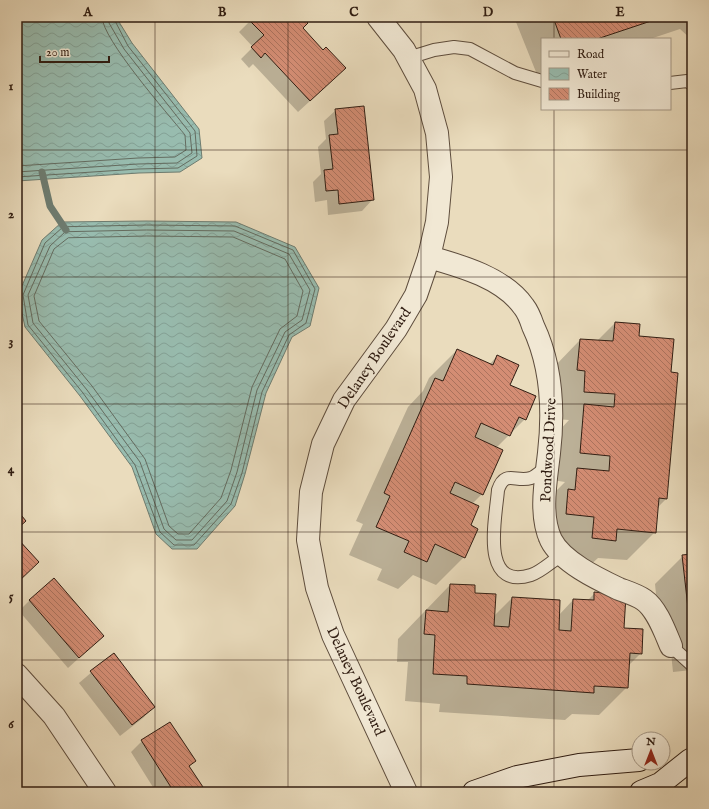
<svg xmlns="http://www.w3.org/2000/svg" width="709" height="809" font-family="'IM FELL English',serif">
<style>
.water{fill:url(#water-waves);stroke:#6e7c70}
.shadow{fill:#0003}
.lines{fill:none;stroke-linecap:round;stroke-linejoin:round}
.shore{stroke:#646c60;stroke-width:1}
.stream{stroke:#6e7c70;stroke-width:7}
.building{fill:url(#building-back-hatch);stroke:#301d12}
.lane-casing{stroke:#5e4d3d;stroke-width:14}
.street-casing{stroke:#5e4d3d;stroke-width:24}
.secondary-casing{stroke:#301d12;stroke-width:24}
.lane{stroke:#f1e8d4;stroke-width:12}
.street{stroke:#f1e8d4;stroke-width:22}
.secondary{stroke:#f1e8d4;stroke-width:22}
.grid{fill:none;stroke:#301d12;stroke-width:1;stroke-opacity:0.55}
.labels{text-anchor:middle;stroke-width:3.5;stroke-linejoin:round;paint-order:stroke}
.street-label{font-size:15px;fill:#301d12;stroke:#f1e8d4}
.neatline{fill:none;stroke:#301d12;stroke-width:1.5}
.grid-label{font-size:13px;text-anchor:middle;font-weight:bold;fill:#301d12}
</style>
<defs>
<pattern id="water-waves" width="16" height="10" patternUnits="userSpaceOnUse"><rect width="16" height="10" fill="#98bcaf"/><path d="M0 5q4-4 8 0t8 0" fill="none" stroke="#83a196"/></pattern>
<pattern id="building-back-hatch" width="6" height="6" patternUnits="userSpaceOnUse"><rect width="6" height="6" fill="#d48d74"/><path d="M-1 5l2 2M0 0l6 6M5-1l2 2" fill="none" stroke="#ac735e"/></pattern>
</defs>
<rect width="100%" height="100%" fill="#eadcbd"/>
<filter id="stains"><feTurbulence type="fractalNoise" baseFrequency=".005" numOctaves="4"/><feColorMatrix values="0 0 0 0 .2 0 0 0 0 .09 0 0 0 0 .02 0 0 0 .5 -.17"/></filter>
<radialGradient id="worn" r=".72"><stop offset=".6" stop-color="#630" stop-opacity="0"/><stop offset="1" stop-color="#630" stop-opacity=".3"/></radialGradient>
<!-- water -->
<g class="water">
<polygon points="17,17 116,17 132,43 199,129 202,158 180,172 139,173 17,181"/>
<polygon points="146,221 236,222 295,247 319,288 310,326 292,337 266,393 245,474 235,506 197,549 172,549 156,534 132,467 80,396 25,327 18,295 42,240 62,222"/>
</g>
<!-- shadow -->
<g class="shadow">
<polygon points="254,17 301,17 301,28 323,51 334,79 298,112 253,64 249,68 241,59 253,47 239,32"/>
<polygon points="514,17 692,17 692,40 680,29 650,39 542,39 542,75 538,77"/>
<polygon points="336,110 373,199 362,211 328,215 327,200 315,202 313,182 321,174 318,147 326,139 324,121"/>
<polygon points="615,323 637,337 670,373 666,499 657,508 655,532 627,560 598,558 587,568 566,544 538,542 540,518 550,497 565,482 552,480 557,433 569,420 556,419 553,368 580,340 597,341"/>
<polygon points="457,350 489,365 497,356 525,419 496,448 482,494 472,504 464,557 436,585 413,575 398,589 377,580 382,569 349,555 363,524 356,521 408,407 423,391 429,378"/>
<polygon points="692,555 692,670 673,672 670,643 661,644 655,584 683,556"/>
<polygon points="450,585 474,594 494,616 512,598 559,615 573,600 587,601 595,593 641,653 628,666 627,687 599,715 572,714 565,720 439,712 440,704 405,701 408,662 397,662 398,639"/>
<polygon points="30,600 103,636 68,668 19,611"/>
<polygon points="113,654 154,707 143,718 120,736 79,683"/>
<polygon points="170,723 195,761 189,767 202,786 196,792 156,792 131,752 142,741"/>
<polygon points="18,786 22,792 17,792"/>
</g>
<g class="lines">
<!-- shore -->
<g class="shore">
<path d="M17 166 138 158 175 157 186 150 185 135C168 114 102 39 102 17"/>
<polyline points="17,172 138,164 177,163 192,153 190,133 124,49 109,23 108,17"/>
<polyline points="17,177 138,169 178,168 197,156 195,131 128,46 113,17"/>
<polygon points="147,225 235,226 293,250 315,289 306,323 289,335 262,392 242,473 231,504 194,545 174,545 160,532 135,465 83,393 28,325 23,295 45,243 63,227"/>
<polygon points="147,230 234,231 289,254 310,290 302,320 285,332 257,390 237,472 227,501 192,540 176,540 164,529 140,462 87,390 33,323 28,295 50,246 65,232"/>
<polygon points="147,236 233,237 285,259 303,291 297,316 280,329 252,387 231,470 221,498 189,534 178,534 169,526 145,459 92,386 39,321 34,296 54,249 68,238"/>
</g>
<!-- stream -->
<polyline class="stream" points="42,172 50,206 66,230"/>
</g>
<!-- building -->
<g class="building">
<polygon points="252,17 303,17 308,23 303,28 323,50 326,47 346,68 310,101 265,53 261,58 251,47 264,35 249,20"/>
<polygon points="553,17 663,17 597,39 561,39"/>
<polygon points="364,106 374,200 339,204 338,190 326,191 324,170 333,169 329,135 338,134 335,109"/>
<polygon points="615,322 640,324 639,336 674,339 671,372 678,373 667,499 659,498 656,533 617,529 616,541 592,538 594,517 566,514 568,489 575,490 577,468 609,471 610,456 580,453 584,404 614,407 615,394 584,392 585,371 577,370 580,339 613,341"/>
<polygon points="457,349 493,365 497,355 519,365 510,385 536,396 526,420 519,417 510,436 481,423 475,437 503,450 483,495 455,482 450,493 479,506 471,525 478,529 465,558 435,544 427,562 404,552 409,541 376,527 390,496 384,493 435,378 443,381"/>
<polygon points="17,510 26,521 17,529"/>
<polygon points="17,538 39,562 17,583"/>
<polygon points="692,554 692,617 689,617 682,555"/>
<polygon points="54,578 104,636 79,658 29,600"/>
<polygon points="450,584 475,585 475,593 496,594 494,626 509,627 512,597 560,600 559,630 571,631 573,599 594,600 594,592 626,595 624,628 643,629 642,654 630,653 628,688 594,686 594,693 467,684 467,676 433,674 435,635 424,634 426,610 448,612"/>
<polygon points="114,653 155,707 132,725 90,671"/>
<polygon points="170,722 196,761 189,766 203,787 194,792 174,792 141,740"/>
</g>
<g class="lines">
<defs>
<g id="lane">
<polyline points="408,58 434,50 454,47 470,49 515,73 542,81"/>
<polyline points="670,83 687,81 692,84"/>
<path d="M547 467C542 470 536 476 531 478 516 483 505 469 498 490 496 517 479 591 531 575 541 572 552 561 562 555"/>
<polyline points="671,646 692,665"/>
</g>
<g id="street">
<polyline points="378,17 404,50 425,89 437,133 441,177 437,222 429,257 416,295 396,329 344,400 323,444 311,492 308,540 317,588 333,635 406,792"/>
<path d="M429 257C461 266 504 278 524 307 528 312 531 320 533 326 552 366 554 410 549 453 546 480 539 515 551 540 562 562 598 579 619 589 627 592 637 595 644 600 657 609 665 632 671 646"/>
<polyline points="17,675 54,716 105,792"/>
</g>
<g id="secondary">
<polyline points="474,792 517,777 579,765 639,760"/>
<polyline points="641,792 660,784 690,760"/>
</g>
</defs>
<!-- lane casing -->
<use href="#lane" class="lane-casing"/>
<!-- street casing -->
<use href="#street" class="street-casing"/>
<!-- secondary casing -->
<use href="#secondary" class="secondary-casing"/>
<!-- lane -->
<use href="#lane" class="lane"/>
<!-- street -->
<use href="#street" class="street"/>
<!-- secondary -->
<use href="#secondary" class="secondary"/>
</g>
<!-- grid -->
<path class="grid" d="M155 17V792M288 17V792M421 17V792M554 17V39M554 109V792M17 150H692M17 277H692M17 404H692M17 532H692M17 660H692"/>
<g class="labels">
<!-- street labels -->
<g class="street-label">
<text transform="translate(374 358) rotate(-56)" y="5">Delaney Boulevard</text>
<text transform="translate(548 450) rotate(-87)" y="5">Pondwood Drive</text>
<text transform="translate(356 681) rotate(65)" y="5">Delaney Boulevard</text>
</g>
</g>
<!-- margin -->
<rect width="709" height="809" fill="none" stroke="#eadcbd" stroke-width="44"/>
<!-- legend -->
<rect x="541" y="38" width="130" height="72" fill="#f1e8d4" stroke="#a49786"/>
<rect x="549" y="51" width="20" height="6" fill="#f1e8d4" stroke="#a49786"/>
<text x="577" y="58" font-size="12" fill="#301d12">Road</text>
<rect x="549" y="68" width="20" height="12" fill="url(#water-waves)" stroke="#a49786"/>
<text x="577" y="78" font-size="12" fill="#301d12">Water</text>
<rect x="549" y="88" width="20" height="12" fill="url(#building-back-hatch)" stroke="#a49786"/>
<text x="577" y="98" font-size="12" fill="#301d12">Building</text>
<!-- north arrow -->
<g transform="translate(651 751)"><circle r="19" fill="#f1e8d4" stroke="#a49786"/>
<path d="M0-3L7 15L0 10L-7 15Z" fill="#8f2418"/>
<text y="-6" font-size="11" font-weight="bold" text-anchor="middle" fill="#301d12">N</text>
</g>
<!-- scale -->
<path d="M40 56v6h69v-6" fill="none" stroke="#301d12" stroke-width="2"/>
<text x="46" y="56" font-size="12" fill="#301d12" stroke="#f1e8d4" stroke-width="3" paint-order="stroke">20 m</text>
<rect x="22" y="22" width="665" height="765" class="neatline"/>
<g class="grid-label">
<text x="88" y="16">A</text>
<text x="222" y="16">B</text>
<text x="354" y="16">C</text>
<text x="488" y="16">D</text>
<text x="620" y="16">E</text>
<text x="11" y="90">1</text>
<text x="11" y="218">2</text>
<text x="11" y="345">3</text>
<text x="11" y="473">4</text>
<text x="11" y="600">5</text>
<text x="11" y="728">6</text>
</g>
<rect width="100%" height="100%" filter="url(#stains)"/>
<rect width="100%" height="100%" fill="url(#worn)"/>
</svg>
